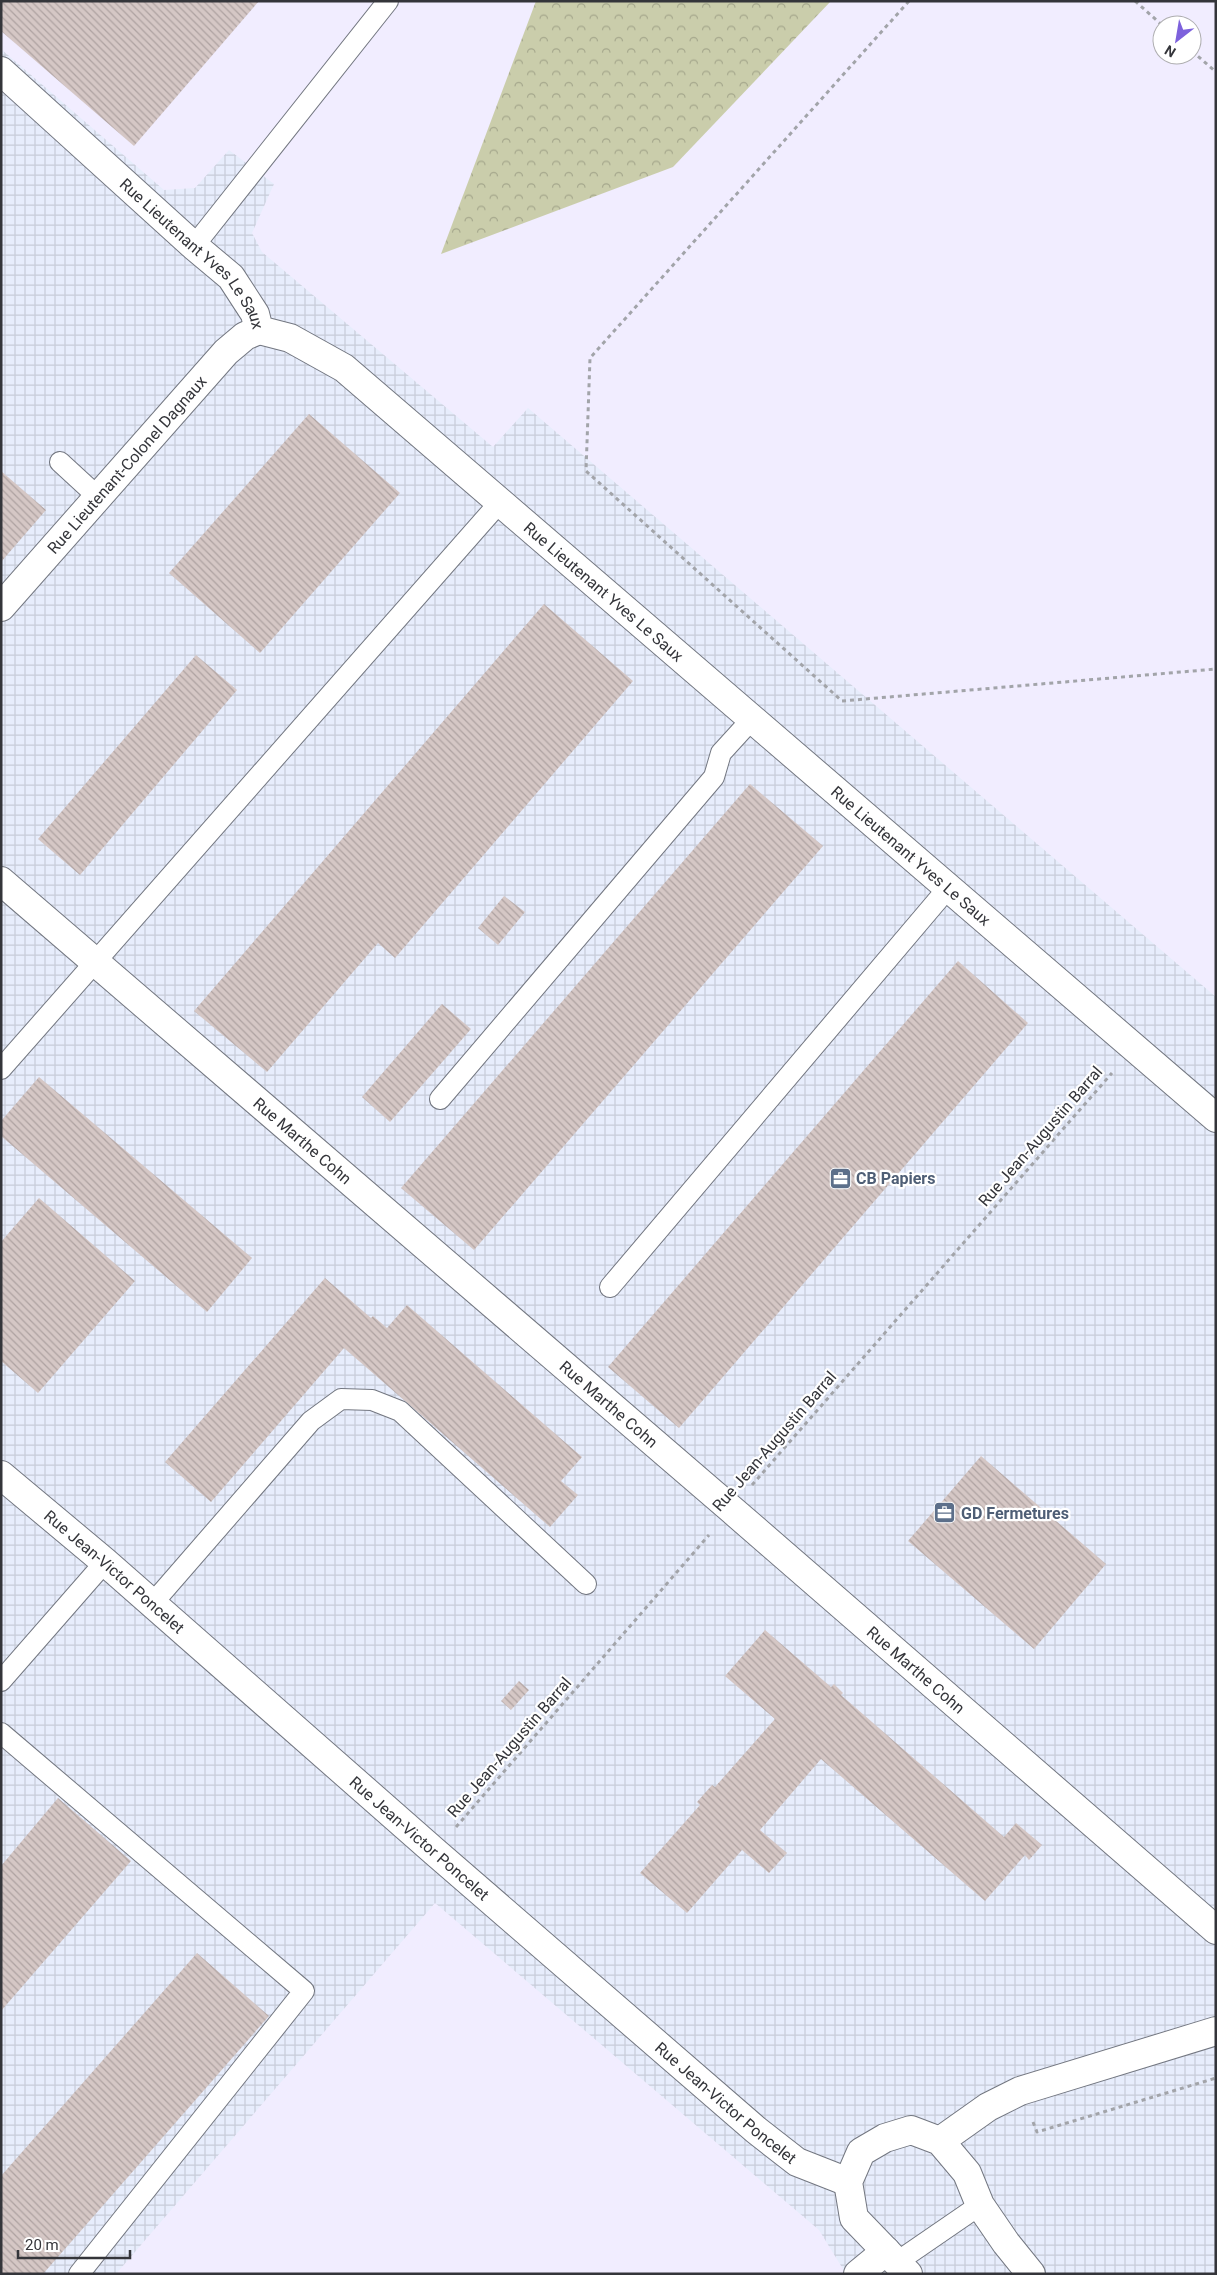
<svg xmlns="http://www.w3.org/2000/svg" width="1217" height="2275" font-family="Roboto,sans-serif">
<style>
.commercial{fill:#f1edff;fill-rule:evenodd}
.industrial{fill:url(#industrial-grid)}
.forest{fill:url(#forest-crowns)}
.building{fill:url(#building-back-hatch)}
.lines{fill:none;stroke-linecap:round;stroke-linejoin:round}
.lane-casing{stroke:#737781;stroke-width:22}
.street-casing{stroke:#737781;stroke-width:30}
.path{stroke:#a2a4a9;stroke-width:3;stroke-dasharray:4 4;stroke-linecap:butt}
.lane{stroke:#fff;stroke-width:20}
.street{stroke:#fff;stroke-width:28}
.labels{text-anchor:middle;stroke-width:4.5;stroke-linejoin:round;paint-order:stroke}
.street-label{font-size:16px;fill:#34353a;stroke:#fff}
.service-label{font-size:16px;font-weight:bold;fill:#4e5e75;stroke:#fff;text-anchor:start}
</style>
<defs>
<pattern id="industrial-grid" width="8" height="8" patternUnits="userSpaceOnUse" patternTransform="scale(1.25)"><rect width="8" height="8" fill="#e7edfc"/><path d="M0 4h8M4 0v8" fill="none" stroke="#c7ccd9"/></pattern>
<pattern id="forest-crowns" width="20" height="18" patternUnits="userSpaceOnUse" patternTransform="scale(1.25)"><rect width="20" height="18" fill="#cacdab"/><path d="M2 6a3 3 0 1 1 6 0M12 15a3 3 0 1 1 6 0" fill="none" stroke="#a5a78c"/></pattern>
<pattern id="building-back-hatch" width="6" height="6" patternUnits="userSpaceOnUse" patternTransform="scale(1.25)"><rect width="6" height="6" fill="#d5c7c5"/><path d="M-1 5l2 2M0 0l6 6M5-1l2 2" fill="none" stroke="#aea2a1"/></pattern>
</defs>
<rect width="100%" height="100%" fill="#f8faff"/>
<!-- commercial -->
<path class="commercial" d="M1 1H1216V2274H1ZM1162 25H1192V55H1162Z"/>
<!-- industrial -->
<polygon class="industrial" points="1,49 164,190 195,188 229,150 274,184 252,233 262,252 493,447 528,408 1216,997 1216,2274 846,2274 819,2230 435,1903 116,2274 1,2274"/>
<!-- forest -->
<polygon class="forest" points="536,1 831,1 673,167 441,254"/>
<!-- building -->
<g class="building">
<polygon points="1,1 259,1 134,146 1,31"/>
<polygon points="309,414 400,493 260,653 169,573"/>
<polygon points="1,471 46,510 1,562"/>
<polygon points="544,604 633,681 395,958 378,943 267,1072 194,1011"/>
<polygon points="196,655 237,690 80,875 38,839"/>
<polygon points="750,784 823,846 474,1250 401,1188"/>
<polygon points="504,896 525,912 498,945 478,928"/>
<polygon points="958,961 1028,1023 679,1428 608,1367"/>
<polygon points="442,1004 471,1029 390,1122 362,1097"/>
<polygon points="39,1077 252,1258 207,1312 1,1136 1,1121"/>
<polygon points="39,1198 135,1281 38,1393 1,1361 1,1242"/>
<polygon points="325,1278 371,1318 373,1316 387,1328 407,1305 582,1457 561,1481 578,1495 550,1527 344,1348 211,1502 165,1462"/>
<polygon points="981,1456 1106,1564 1034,1649 908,1541"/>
<polygon points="765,1630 831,1687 834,1684 843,1693 841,1695 1004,1837 1016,1823 1042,1845 1029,1860 1025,1855 985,1901 821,1759 760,1830 787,1853 769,1873 742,1850 687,1913 640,1873 700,1805 697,1802 712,1785 715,1787 775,1719 725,1676"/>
<polygon points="519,1681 529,1690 511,1710 501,1701"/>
<polygon points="58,1798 131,1861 1,2011 1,1866"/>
<polygon points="197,1953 269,2016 43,2274 1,2274 1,2176"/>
</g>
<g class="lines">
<defs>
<g id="lane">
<polyline points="194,246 388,1"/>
<polyline points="60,462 98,497"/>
<polyline points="1,1069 500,502"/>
<polyline points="440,1099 714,777 721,753 752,719"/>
<polyline points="610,1287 948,888"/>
<polyline points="152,1604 311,1421 341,1399 372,1400 400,1411 586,1584"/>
<polyline points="1,1681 105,1562"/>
<polyline points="1,1733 304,1991 79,2274"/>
<polyline points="897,2262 980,2205"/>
</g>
<g id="street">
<path id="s1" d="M1 71 194 246 231 277 255 314 259 330 290 338 344 368 1216 1118"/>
<path id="s2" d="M1 607 226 352 245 336 259 330"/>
<path id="s3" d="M1 881 731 1509 1216 1930"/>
<path id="s4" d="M1 1475 105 1562 435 1852 756 2130 797 2162 848 2182"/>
<polyline points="940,2141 988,2107 1020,2091 1216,2031"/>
<polyline points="858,2274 886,2251"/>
<polyline points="908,2274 854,2218 848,2182 861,2152 885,2138 911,2130 940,2141 967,2173 980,2205 1006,2243 1031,2274"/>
</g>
</defs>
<!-- lane casing -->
<use href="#lane" class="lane-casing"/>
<!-- street casing -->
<use href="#street" class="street-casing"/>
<!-- path -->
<g class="path">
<polyline points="909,1 590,358 586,471 842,701 1216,669"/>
<polyline points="1135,1 1162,25"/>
<polyline points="1192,51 1216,72"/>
<polyline points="752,1485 1112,1073"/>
<polyline points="456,1827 709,1535"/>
<polyline points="1033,2122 1037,2132 1216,2078"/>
</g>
<!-- lane -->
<use href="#lane" class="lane"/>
<!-- street -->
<use href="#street" class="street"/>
</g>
<!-- icons -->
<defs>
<symbol id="office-square" viewBox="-11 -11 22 22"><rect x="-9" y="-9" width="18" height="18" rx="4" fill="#5c6f8a" stroke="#fff"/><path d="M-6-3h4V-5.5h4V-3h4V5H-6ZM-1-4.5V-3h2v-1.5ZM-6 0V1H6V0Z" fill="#fff"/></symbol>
</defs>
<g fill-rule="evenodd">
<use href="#office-square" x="828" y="1166" width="25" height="25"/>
<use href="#office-square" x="932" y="1500" width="25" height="25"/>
</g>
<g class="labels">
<!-- street labels -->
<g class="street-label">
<text dy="6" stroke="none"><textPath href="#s1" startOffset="266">Rue Lieutenant Yves Le Saux</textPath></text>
<text dy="6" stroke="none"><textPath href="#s2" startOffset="190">Rue Lieutenant-Colonel Dagnaux</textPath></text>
<text dy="6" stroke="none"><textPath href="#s1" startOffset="806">Rue Lieutenant Yves Le Saux</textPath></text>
<text dy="6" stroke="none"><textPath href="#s1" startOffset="1211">Rue Lieutenant Yves Le Saux</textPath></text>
<text transform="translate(1040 1136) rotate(-49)" y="6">Rue Jean-Augustin Barral</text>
<text dy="6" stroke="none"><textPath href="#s3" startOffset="398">Rue Marthe Cohn</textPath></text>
<text dy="6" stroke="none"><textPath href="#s3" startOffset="802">Rue Marthe Cohn</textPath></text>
<text transform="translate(774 1441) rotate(-49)" y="6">Rue Jean-Augustin Barral</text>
<text dy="6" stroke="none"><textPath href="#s4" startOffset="149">Rue Jean-Victor Poncelet</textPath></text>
<text dy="6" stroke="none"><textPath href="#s3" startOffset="1208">Rue Marthe Cohn</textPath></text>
<text transform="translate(509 1747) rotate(-49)" y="6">Rue Jean-Augustin Barral</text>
<text dy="6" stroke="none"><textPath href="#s4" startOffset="554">Rue Jean-Victor Poncelet</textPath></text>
<text dy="6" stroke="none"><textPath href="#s4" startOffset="959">Rue Jean-Victor Poncelet</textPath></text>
</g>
<!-- service labels -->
<g class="service-label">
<text x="856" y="1184">CB Papiers</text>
<text x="961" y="1519">GD Fermetures</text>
</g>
</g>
<!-- border -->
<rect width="1217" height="2275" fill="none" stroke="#34353a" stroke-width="5"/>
<!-- north arrow -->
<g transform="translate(1177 40) rotate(211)"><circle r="24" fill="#ffffff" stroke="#aeaeb0"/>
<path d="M0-4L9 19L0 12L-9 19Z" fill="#7d61dc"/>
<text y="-8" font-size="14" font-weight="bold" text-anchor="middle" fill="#34353a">N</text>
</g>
<!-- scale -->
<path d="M18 2250v8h112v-8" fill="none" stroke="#34353a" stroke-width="2.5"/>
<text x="25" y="2250" font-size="15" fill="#34353a" stroke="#ffffff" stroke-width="4" paint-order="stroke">20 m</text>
</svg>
